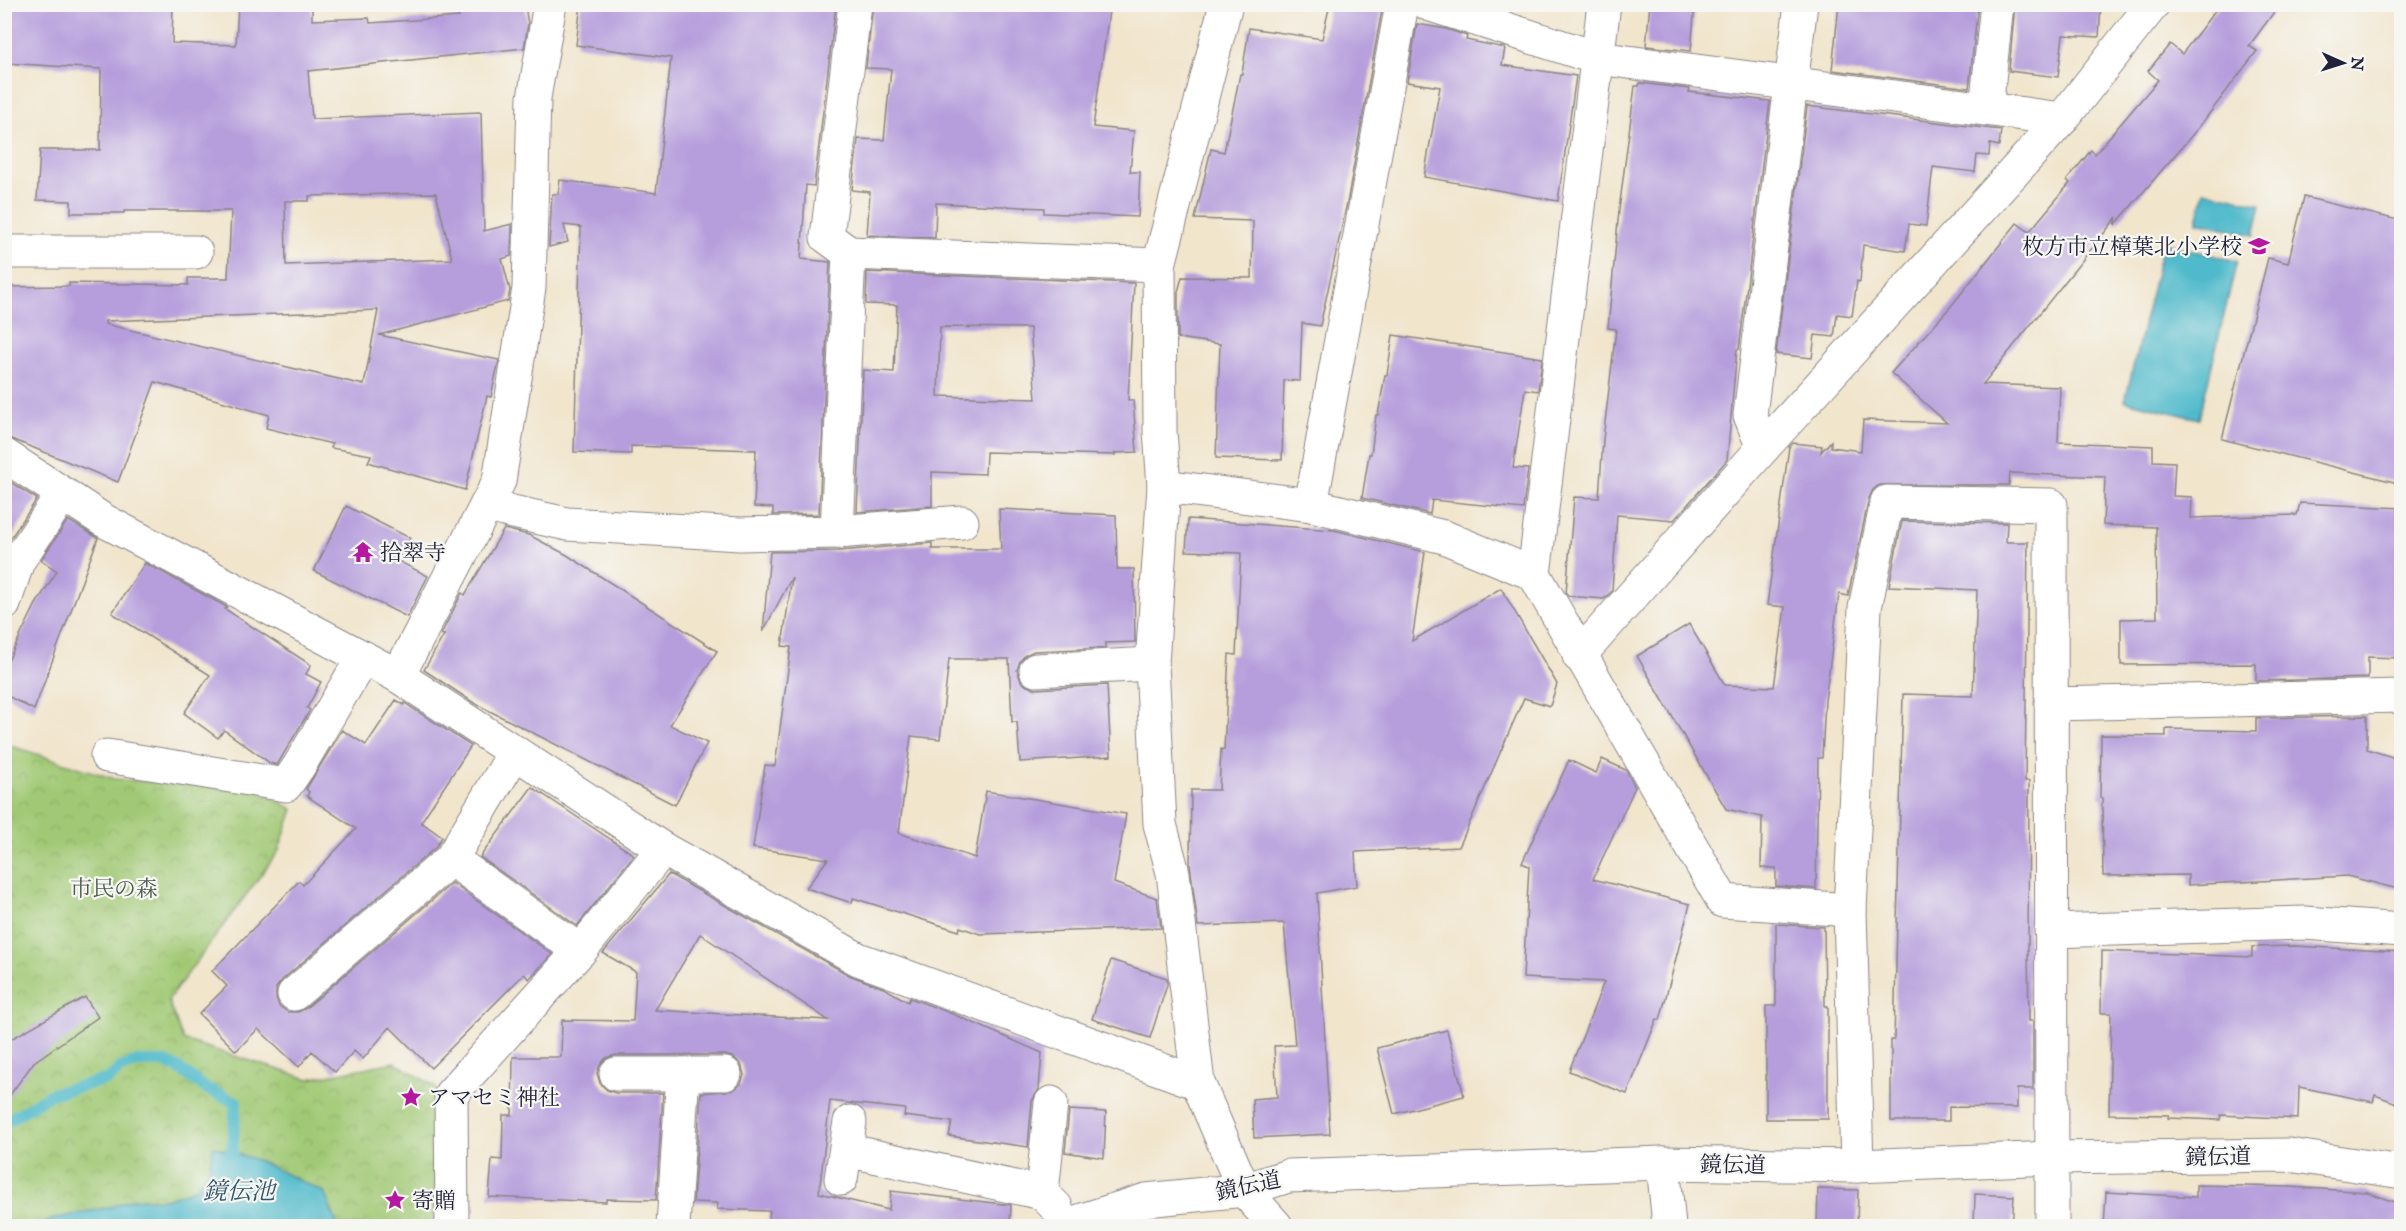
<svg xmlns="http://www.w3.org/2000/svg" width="2406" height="1231" font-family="'IM FELL English','Noto Serif JP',serif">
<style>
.park{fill:url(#park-crowns);stroke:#627658;stroke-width:1.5}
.water{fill:#4fbacb;stroke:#386e83;stroke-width:1.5}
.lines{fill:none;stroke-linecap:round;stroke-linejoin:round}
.stream{stroke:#4fbacb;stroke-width:12}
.building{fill:#b69edc;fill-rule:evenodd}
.minor-casing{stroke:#8a8484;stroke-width:35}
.minor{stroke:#fff;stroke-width:33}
.labels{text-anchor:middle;stroke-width:4.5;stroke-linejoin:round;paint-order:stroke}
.poi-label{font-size:22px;fill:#22223b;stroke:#f6f6f2;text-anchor:start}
.park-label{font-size:22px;fill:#4e5c4f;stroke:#f6f6f2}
.street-label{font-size:22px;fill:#22223b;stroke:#f6f6f2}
.water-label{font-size:24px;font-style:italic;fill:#32576d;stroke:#f6f6f2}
</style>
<defs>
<pattern id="park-crowns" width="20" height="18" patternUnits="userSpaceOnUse" patternTransform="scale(1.5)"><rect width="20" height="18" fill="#a1c974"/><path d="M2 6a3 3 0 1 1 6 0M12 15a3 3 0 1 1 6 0" fill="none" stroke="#8aac65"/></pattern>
</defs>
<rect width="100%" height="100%" fill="#f6f6f2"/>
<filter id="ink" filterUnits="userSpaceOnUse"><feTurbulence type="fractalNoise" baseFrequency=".0167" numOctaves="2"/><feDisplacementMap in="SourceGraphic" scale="12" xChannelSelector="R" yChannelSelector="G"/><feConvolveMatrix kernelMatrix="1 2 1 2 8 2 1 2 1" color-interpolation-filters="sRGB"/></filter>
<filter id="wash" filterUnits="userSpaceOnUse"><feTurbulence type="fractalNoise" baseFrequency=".008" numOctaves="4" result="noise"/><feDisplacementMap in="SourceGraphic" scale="24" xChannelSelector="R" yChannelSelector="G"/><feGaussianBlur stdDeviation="1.35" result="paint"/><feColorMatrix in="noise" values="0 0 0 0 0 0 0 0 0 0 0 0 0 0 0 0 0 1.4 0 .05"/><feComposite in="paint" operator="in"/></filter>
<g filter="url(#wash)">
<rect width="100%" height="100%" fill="#f1e5cc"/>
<!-- park -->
<polygon class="park" points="5,744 115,779 257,790 293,809 278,852 168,1000 183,1040 309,1079 394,1062 436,1087 434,1226 5,1226"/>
<!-- water -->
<g class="water">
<polygon points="2204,191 2261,204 2254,235 2197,222"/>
<polygon points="2163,243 2237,261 2199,419 2125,401"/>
<polygon points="213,1146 257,1160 324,1192 338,1226 37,1226 53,1219 110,1207 132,1199 165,1199 195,1189 209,1170"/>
</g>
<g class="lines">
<!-- stream -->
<polyline class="stream" points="4,1123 51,1094 108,1079 121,1068 138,1062 163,1062 178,1068 207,1089 236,1102 232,1152"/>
</g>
<g id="blocks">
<!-- building -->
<g class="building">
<path d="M4 4H173L172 43 236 45 238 4 312 7V20L369 18 370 23 459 17 458 13 525 6 528 24 524 48 308 71 312 119 481 112 484 231 512 224 511 256 502 259 510 290 508 301 379 335 499 360 491 397 487 396 465 490 368 462 371 455 331 448 332 444 266 428 269 415 155 382 118 482 4 436V287L69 286V283L188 285V278H228L231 211H124V213H71V201L37 200 40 150H100L101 69 4 63ZM436 193 452 259 286 265 285 201H309V196ZM378 310 364 385 105 324V321Z"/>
<polygon points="581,4 836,4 814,186 806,185 801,259 830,262 819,514 773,515 773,508 754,507 756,450 631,446 631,454 574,452 581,227 564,225 568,242 549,247 552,194 558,194 560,180 656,193 671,58 576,45"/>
<polygon points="873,4 1110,4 1093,127 1134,131 1130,172 1140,172 1138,217 1044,213 1044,208 936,203 935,238 867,235 870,192 852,190 858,139 884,140 891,69 866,68"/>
<polygon points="1330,4 1383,4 1347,203 1320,326 1302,323 1300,381 1284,380 1282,460 1216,458 1220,344 1178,338 1178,292 1182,277 1252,278 1253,221 1195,219 1211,149 1224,152 1240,74 1242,74 1249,28 1322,39"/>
<polygon points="1650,4 1695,4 1691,51 1646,46"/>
<polygon points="1839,4 1978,4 1969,88 1832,70"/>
<polygon points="2015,4 2101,4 2099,37 2063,35 2058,77 2009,71"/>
<polygon points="2220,4 2280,4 2249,46 2257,51 2199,127 2115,225 2117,217 1983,384 2060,387 2058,442 2153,446 2153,461 2175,462 2173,496 2192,497 2191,518 2297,515 2300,503 2402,508 2402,658 2368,657 2368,678 2256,681 2256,664 2121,665 2121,619 2157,618 2156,527 2103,525 2105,477 2010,473 2009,485 1879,485 1873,490 1869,498 1848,596 1839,594 1825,701 1822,758 1818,758 1816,889 1776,886 1776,868 1761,868 1762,817 1726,809 1637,656 1689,624 1725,685 1774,687 1785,607 1767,605 1789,447 1793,443 1822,446 1821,452 1831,441 1831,447 1861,451 1863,420 1947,423 1891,373 1952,305 2017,223 2029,232 2070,183 2067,180 2091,150 2095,154 2158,80 2148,71 2170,44 2182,54"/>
<polygon points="1417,24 1446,29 1467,36 1466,40 1505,48 1502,65 1576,76 1558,201 1424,177 1440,87 1407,82"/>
<polygon points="1640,83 1690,89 1689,92 1770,101 1739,349 1737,349 1727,460 1674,520 1617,515 1612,591 1604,599 1568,596 1566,593 1574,497 1599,498 1603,440 1616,329 1608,328 1619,210 1635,86 1639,86"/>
<polygon points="1807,106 2001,130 1999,146 1990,144 1989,156 1977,155 1975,172 1933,167 1926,226 1909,224 1905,251 1863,245 1860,282 1857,281 1852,316 1837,314 1834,337 1815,335 1812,358 1776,354"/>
<polygon points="2304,197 2402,221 2402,484 2222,439 2268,258 2288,263"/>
<path d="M867 272 1134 283 1128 400H1133L1137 452 1115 453V455L986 452 985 474 932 472V506L857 512 863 370 894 372 897 305 866 304ZM940 327 1030 328 1036 399 938 396Z"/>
<polygon points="1393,335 1542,358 1538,391 1525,389 1513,468 1528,469 1523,509 1432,500 1430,514 1362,498 1369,454 1371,454 1376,415 1378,415 1385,375 1387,375"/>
<polygon points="4,478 37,499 10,539 4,535"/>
<polygon points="346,506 410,538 398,561 428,576 407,617 314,571"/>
<polygon points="999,509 1116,515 1117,569 1134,569 1135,642 1105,643 1105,648 1034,651 1025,655 1020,661 1017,670 1021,681 1027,686 1036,689 1107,685 1111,756 1020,762 1017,722 1012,722 1009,659 949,659 940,739 911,736 899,833 975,858 986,791 1126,814 1114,883 1157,898 1161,928 980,934 960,927 959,931 853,898 852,903 806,888 828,859 753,848 765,765 775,766 791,647 782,646 792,577 763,632 770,552 838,551 932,543 932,549 1001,549"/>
<polygon points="1188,519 1334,530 1425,552 1412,641 1501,588 1557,684 1550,706 1524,698 1459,847 1355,852 1357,886 1317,893 1330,1134 1254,1138 1252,1099 1277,1097 1274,1046 1295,1045 1284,923 1198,926 1190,864 1191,790 1219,790 1221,749 1224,750 1229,654 1236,655 1241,553 1186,551"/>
<polygon points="68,520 98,538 34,710 4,694 4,669 36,604 57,571 41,560"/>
<polygon points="1902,521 2007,523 2006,542 2028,542 2025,781 2029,781 2028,948 2029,1021 2033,1021 2033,1089 2017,1089 2017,1108 1949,1107 1949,1121 1891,1121 1891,1040 1894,1040 1903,694 1973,696 1977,590 1889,586"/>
<polygon points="504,529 529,535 567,555 717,651 670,725 707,743 675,805 474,703 424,670 444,635 441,634 462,593 465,595"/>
<polygon points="145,563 227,607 225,609 311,665 306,674 321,682 307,708 310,710 277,765 270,763 224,730 218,738 184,713 210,675 112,613"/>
<polygon points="396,700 404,705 405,703 471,746 421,822 442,837 436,847 282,980 276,988 276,998 279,1006 288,1012 298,1012 306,1008 452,883 552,954 529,979 524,974 431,1068 390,1027 363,1059 354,1051 335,1072 312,1051 299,1067 258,1029 236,1051 199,1014 227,986 212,971 299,881 303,885 356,829 307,796 309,792 306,789 342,730 366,745"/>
<polygon points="2367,716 2367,749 2402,760 2402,890 2347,876 2188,885 2188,875 2103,876 2102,798 2100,798 2101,735 2166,736 2166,729 2256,731 2256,718"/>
<polygon points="1602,759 1626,770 1635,787 1593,879 1690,904 1660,1020 1657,1019 1627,1094 1569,1071 1604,982 1523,978 1529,866 1522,863 1569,760 1596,773"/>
<polygon points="532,787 634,855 577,926 480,857"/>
<path d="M669 874 849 975 886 989 908 1002 910 998 953 1014 1042 1053 1039 1089 1032 1101 1028 1147 949 1136 952 1122 904 1116 905 1109 830 1101 819 1193 889 1210 891 1191 1003 1204 1011 1205 1010 1227H767L770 1211 717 1209 718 1203 693 1202 701 1093 734 1090 741 1084 744 1075 741 1064 734 1058 725 1055H616L606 1058 600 1065 597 1073 600 1083 607 1090 616 1093H663L656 1200 606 1199V1202L489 1197 492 1159 502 1160 503 1115H512L513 1057H561L562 1020 633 1021 636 972 603 953ZM700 934 828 1020 655 1010Z"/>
<polygon points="1776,924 1824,927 1825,1006 1828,1006 1828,1119 1766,1119 1766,1006 1776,1006"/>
<polygon points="2295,946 2402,952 2402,1105 2375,1095 2373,1102 2299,1087 2298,1119 2221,1115 2220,1120 2168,1118 2169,1115 2109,1114 2111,1013 2101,1013 2102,951 2252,957 2252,947"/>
<polygon points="1111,960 1167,978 1167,985 1150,1038 1092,1019"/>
<polygon points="85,997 98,1017 34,1062 4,1103 4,1047 11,1039"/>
<polygon points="1447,1030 1464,1096 1394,1114 1377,1048"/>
<polygon points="1069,1110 1106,1112 1104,1158 1065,1152"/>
<polygon points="2196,1185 2291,1187 2367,1192 2402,1205 2402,1227 2104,1227 2106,1192 2196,1197"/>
<polygon points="1818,1189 1858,1190 1857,1227 1817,1227"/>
<polygon points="1975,1194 2014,1196 2012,1227 1974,1227"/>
</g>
</g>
</g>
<g filter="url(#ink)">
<use href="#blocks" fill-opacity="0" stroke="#8a8484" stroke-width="1.5"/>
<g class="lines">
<defs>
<g id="minor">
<polyline points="1226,4 1159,265 1160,431 1164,486 1152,664 1160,824 1173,873 1198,1083 1244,1190 1276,1226"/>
<polyline points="1428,4 1597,58 2062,119"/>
<polyline points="1986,109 1997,4"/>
<polyline points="4,252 196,252"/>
<polyline points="849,253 1159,265"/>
<polyline points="1763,448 1750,415 1801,4"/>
<polyline points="4,455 103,520 398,676 663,849 858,959 1198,1083"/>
<polyline points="1164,486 1311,505 1444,537 1534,574 1723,901 1850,910"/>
<polyline points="1311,505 1402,4"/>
<polyline points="486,506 567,524 740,534 837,532 849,253 827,237 855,4"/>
<polyline points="837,532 962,522"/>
<polyline points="1534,574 1604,4"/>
<polyline points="4,604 18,561 63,494"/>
<polyline points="1579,656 1763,448 2062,119 2153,4"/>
<polyline points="1036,670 1152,664"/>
<polyline points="398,676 499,481 529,288 534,98 550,4"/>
<polyline points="2051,704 2402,696"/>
<polyline points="107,756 286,785 299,766 363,657"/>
<polyline points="451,859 580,951"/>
<polyline points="2051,931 2305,923 2402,930"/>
<polyline points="294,994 451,859 515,752"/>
<polyline points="616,1074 725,1074"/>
<polyline points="1051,1103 1042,1193 1056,1207"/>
<polyline points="846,1150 1042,1193"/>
<polyline points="1663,1163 1669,1226"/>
<polyline points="1857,1166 1850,910 1865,608 1887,502 2051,505 2052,1226"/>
<polyline points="841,1179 850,1122"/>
<polyline points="452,1226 451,1094 580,951 663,849"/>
<polyline points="673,1226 683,1074"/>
<polyline points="1072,1226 1073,1223 1146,1200 1244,1190 1288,1176 1663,1163 1857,1166 2051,1158 2289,1155 2402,1172"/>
</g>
</defs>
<!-- minor casing -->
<use href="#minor" class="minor-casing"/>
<!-- minor -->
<use href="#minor" class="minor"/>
</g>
</g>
<!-- icons -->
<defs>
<symbol id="school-bare" viewBox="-9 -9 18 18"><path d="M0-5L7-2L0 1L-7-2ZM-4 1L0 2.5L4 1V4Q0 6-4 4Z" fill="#b5179e" stroke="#f6f6f2" stroke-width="2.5" paint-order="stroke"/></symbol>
<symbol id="temple-bare" viewBox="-9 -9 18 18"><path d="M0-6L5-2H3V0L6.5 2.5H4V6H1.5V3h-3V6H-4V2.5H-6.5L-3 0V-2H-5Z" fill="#b5179e" stroke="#f6f6f2" stroke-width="2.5" paint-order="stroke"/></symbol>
<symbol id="sight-bare" viewBox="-9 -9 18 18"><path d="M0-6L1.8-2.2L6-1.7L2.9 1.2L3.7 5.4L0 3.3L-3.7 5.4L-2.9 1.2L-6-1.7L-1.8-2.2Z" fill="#b5179e" stroke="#f6f6f2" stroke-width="2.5" paint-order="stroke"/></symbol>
</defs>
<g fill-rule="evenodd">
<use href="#school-bare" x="2244" y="231" width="30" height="30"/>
<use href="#temple-bare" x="348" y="537" width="30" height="30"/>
<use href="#sight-bare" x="396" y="1082" width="30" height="30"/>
<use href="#sight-bare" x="380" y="1185" width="30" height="30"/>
</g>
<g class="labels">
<!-- poi labels -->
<g class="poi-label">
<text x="2242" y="254" text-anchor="end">枚方市立樟葉北小学校</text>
<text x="380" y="560">拾翠寺</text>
<text x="428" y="1105">アマセミ神社</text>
<text x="412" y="1208">寄贈</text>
</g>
<!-- park labels -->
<g class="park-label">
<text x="114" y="896">市民の森</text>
</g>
<!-- street labels -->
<g class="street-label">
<text transform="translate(2218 1156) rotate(-1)" y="8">鏡伝道</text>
<text transform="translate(1733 1164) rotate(1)" y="8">鏡伝道</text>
<text transform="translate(1248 1185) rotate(-12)" y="8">鏡伝道</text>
</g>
<!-- water labels -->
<g class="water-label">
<text x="239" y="1199">鏡伝池</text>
</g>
</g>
<!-- margin -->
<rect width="2406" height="1231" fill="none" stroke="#f6f6f2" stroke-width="24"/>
<!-- north arrow -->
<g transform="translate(2343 63) rotate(93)" stroke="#f6f6f2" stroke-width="4.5" paint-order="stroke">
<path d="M0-4.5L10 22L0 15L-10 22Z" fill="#22223b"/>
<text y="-9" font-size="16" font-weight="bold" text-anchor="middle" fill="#22223b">N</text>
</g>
</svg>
